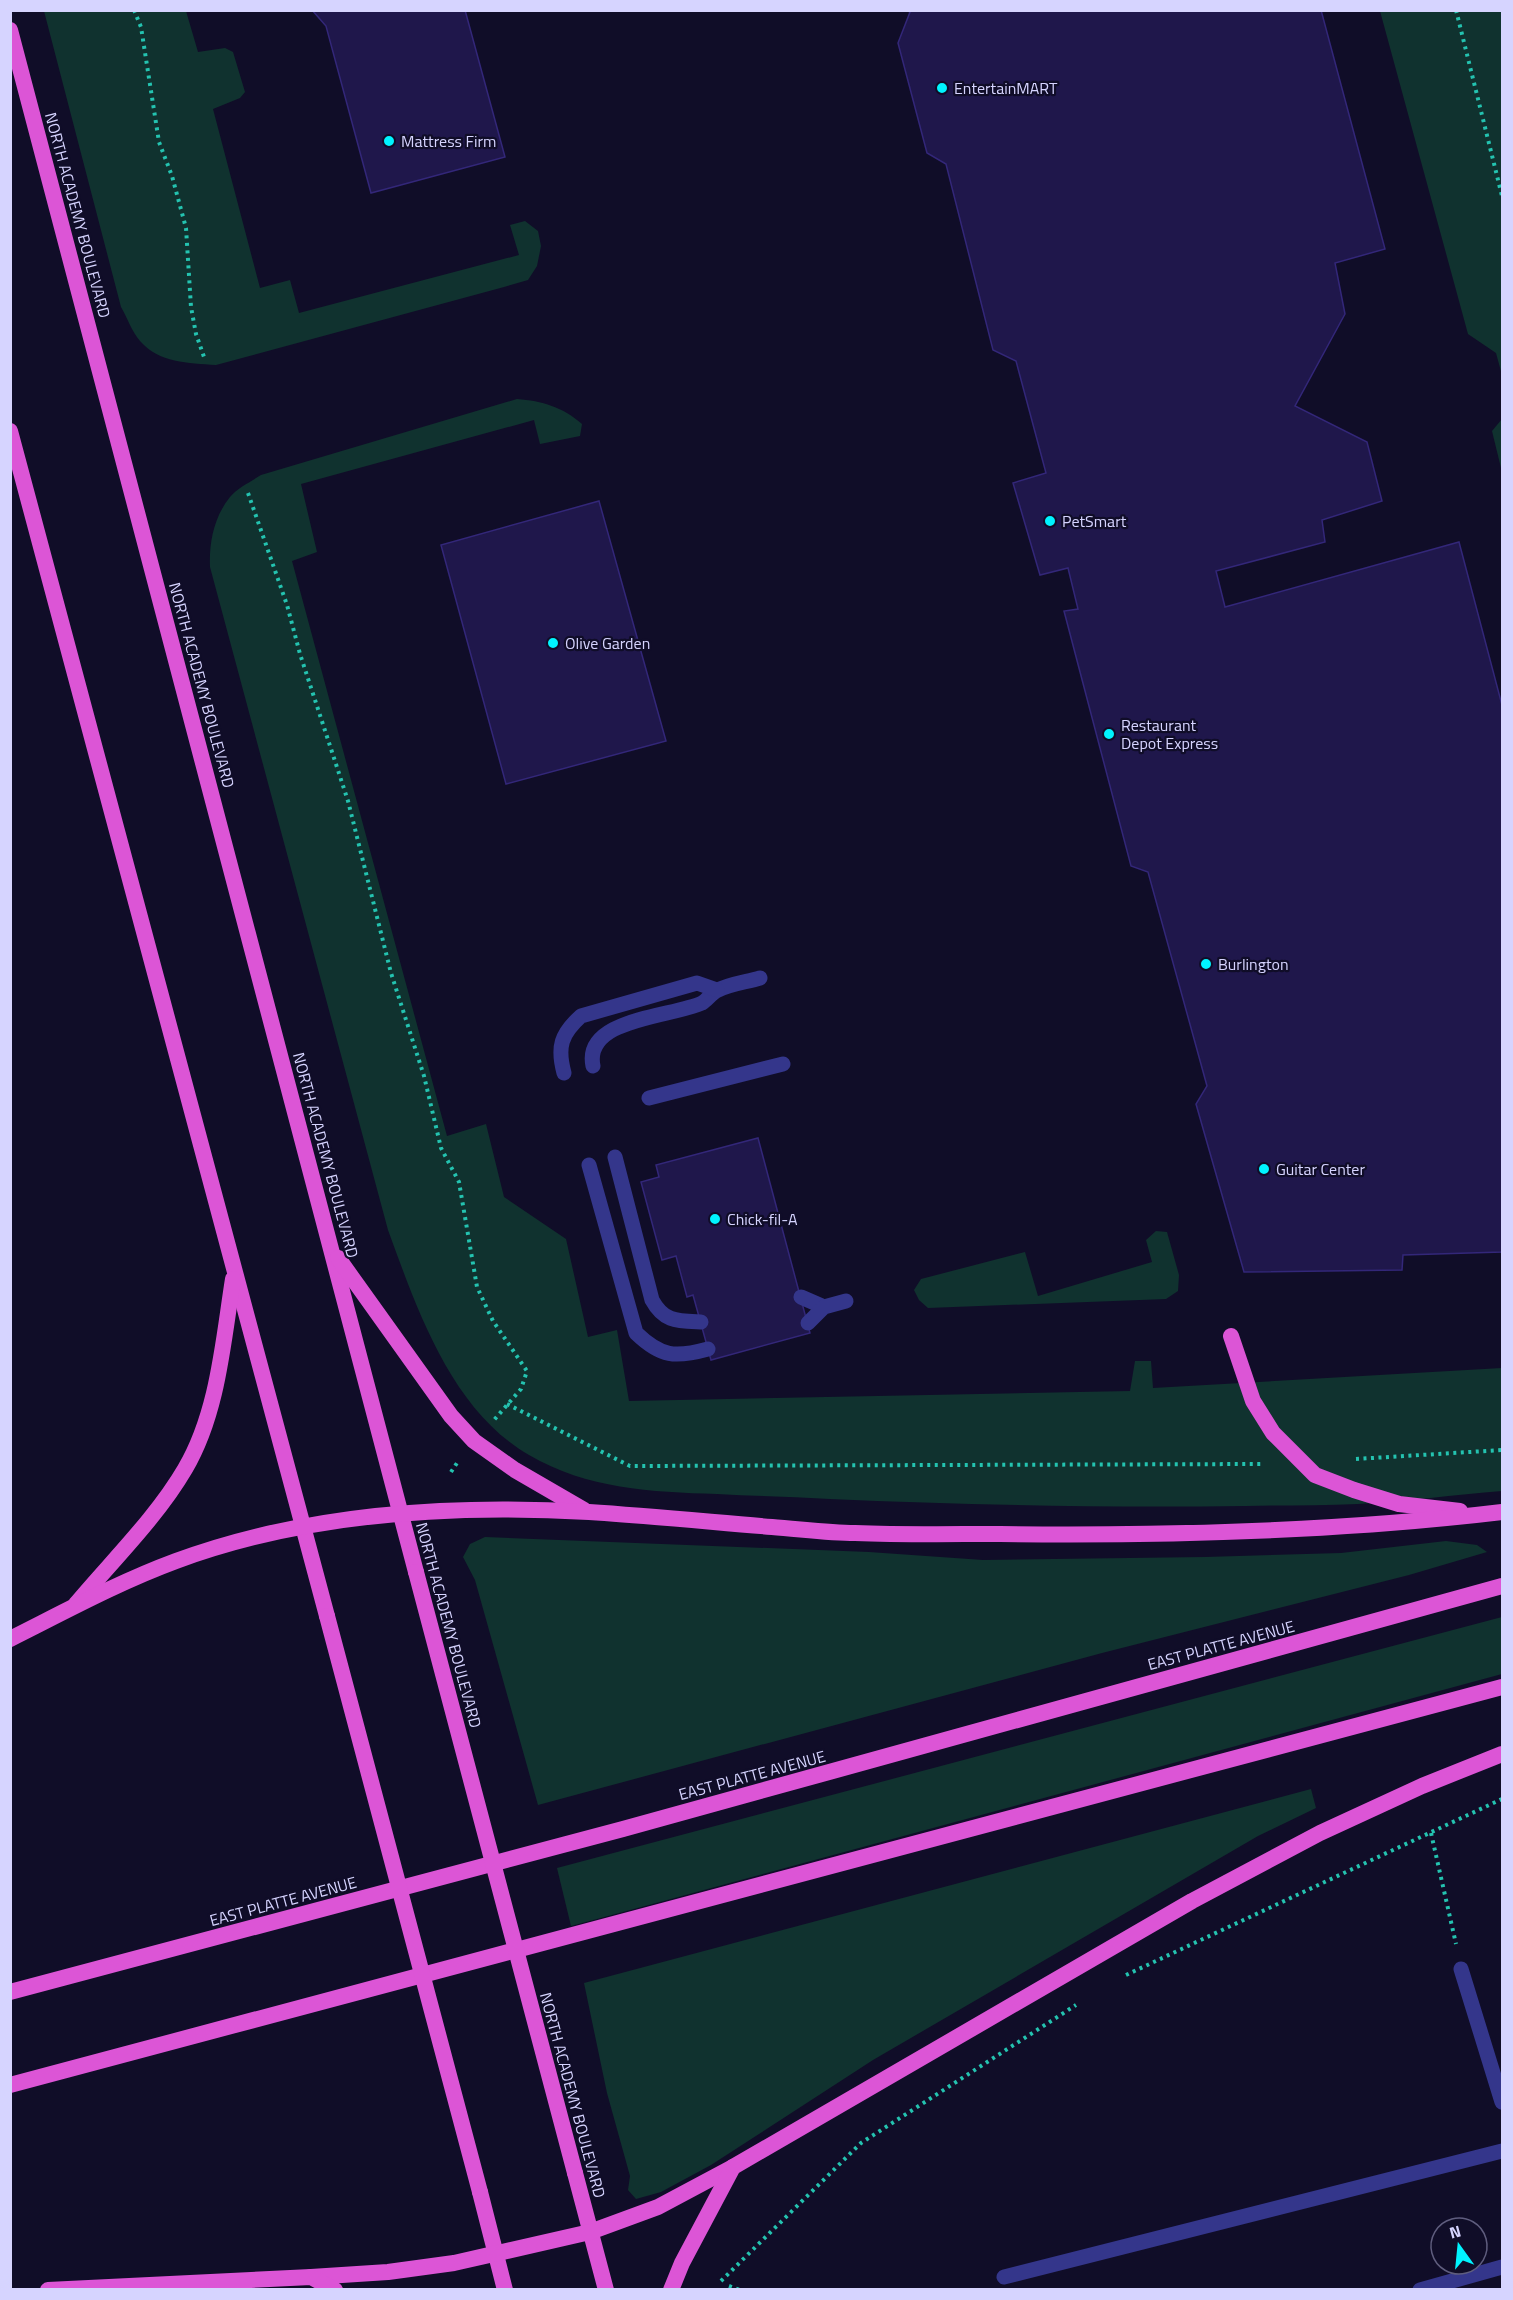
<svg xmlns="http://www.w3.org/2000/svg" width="1513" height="2300" font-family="'Titillium Web',sans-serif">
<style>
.green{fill:#10322f}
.building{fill:#1f174b;stroke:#332779;stroke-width:1.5}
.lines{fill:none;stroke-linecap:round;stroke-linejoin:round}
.path{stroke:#24c3b0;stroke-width:4;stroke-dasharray:3 4.5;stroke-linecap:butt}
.service{stroke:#34368b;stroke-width:15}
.trunk{stroke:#dc55d6;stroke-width:16}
.trunk-bridge{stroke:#dc55d6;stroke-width:16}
.poi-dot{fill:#00f4ff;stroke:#100d28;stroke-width:2}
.labels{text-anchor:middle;stroke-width:4.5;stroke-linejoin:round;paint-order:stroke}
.poi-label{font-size:16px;fill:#d6d4ff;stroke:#100d28;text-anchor:start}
.street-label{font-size:16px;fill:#d6d4ff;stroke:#100d28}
</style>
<rect width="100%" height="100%" fill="#100d28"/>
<!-- green -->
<g class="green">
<path d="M44 11H186L198 52 225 48 233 52 245 92 240 98 213 109 260 288 290 280 299 313 519 255 510 225 525 221 538 231 541 246 537 266 528 280 504 287 216 365C188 363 159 363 140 341 132 332 127 317 121 307Z"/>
<polygon points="1380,11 1502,11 1502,375 1496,353 1468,334"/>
<path d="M517 399C542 401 563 407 582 424L580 436 540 444 534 420 301 484 317 552 292 561 447 1136 486 1124 504 1197 566 1239 588 1337 617 1330 629 1401 1130 1391 1135 1361H1151L1153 1388 1502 1368V1491C1455 1495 1406 1501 1358 1504 1321 1506 1283 1505 1245 1506 1107 1508 968 1505 830 1499 792 1497 755 1496 717 1494 651 1492 587 1489 529 1455 451 1410 417 1309 388 1230L210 567C209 542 214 517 230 497 237 488 252 481 261 475Z"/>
<polygon points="1502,419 1502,472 1492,431"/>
<polygon points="1156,1231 1167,1232 1179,1275 1178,1291 1166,1299 928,1308 919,1300 914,1290 921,1279 1025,1252 1038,1296 1152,1262 1146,1240"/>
<polygon points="485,1537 869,1552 983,1560 1205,1557 1341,1553 1446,1541 1477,1545 1487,1552 1409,1575 1102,1653 538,1805 475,1580 463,1557 470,1544"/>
<polygon points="1502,1617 1502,1674 571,1926 557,1868"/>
<polygon points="1311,1789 1316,1808 1258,1836 873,2060 711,2165 661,2192 636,2199 628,2190 630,2176 607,2093 584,1983"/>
</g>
<!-- building -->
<g class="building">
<polygon points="312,10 465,10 505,157 371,193 326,26"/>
<polygon points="906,10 1321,10 1385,249 1335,263 1345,314 1295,406 1367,442 1382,501 1322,520 1325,542 1216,571 1225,607 1459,542 1502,705 1502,1252 1403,1255 1402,1270 1244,1272 1196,1104 1207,1086 1148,872 1131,866 1064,611 1078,609 1068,568 1040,575 1013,483 1046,473 1016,361 993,350 946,164 927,153 898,43 910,12"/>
<polygon points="599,501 666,741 506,784 441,545"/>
<polygon points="758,1138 810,1333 711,1360 693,1295 687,1297 676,1256 662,1260 641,1182 659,1177 656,1165"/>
</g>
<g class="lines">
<!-- path -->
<g class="path">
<polyline points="134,10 141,27 159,142 172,176 186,228 191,307 196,334 204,357"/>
<polyline points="1456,10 1502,196"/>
<polyline points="248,493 287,605 300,654 348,801 391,973 424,1076 441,1148 459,1182 477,1287 493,1321 527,1371 521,1389 494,1420"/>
<polyline points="507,1404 630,1466 1262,1464"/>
<polyline points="1356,1459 1502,1450"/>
<polyline points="451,1472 457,1463"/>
<polyline points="1431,1833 1456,1944"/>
<polyline points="1126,1975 1502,1799"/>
<polyline points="721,2281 861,2143 1076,2005"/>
<polyline points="729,2286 740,2290"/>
</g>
<!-- service -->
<g class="service">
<path d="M593 1066C583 1018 672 1017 702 1003 707 1000 711 994 716 991 728 984 747 982 760 978"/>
<path d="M564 1073C557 1047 561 1034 581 1016L697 983 717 990"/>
<polyline points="649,1098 783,1064"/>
<path d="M615 1157 652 1300C664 1322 677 1321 701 1322"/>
<path d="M589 1165 636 1333C661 1357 675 1358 708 1349"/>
<polyline points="801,1297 824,1307"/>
<polyline points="808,1323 824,1307 846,1301"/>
<polyline points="1461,1969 1502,2102"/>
<polyline points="1004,2277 1502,2151"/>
<polyline points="1420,2290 1502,2267"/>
</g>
<!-- trunk -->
<g class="trunk">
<polyline points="10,30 416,1572"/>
<polyline points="10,431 327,1616"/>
<polyline points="338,1258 451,1416 474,1441 515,1470 584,1510"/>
<polyline points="1231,1336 1253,1401 1273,1433 1315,1475 1354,1490 1399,1504 1460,1511"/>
<path d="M76 1604C112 1561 157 1517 185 1469 218 1413 223 1342 233 1279"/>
<path d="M10 1639C64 1612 119 1582 176 1561 306 1513 452 1504 589 1512 650 1516 711 1522 772 1527 800 1529 828 1533 855 1533 904 1535 952 1534 1000 1534 1168 1536 1336 1532 1502 1512"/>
<polyline points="10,1992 623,1829 1502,1586"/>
<polyline points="10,2085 1502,1687"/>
<polyline points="575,2173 606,2290"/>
<polyline points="480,2192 505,2290"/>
<polyline points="311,2277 388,2272 454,2263 590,2232 658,2207 733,2167"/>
<polyline points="48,2290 311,2277 335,2290"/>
<polyline points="671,2290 682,2263 733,2167 1192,1901 1320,1833 1422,1786 1502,1754"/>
</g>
<!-- trunk-bridge -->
<g class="trunk-bridge">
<polyline points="416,1572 575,2173"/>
<polyline points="327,1616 480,2192"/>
</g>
</g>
<!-- markers -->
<g class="poi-dot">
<circle cx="942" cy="88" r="6"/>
<circle cx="389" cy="141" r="6"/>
<circle cx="1050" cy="521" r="6"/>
<circle cx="553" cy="643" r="6"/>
<circle cx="1109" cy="734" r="6"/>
<circle cx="1206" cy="964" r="6"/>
<circle cx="1264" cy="1169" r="6"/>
<circle cx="715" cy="1219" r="6"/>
</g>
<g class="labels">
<!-- poi labels -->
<g class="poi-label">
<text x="954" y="94">EntertainMART</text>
<text x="401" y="147">Mattress Firm</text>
<text x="1062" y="527">PetSmart</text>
<text x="565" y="649">Olive Garden</text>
<text x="1121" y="731">Restaurant<tspan x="1121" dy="18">Depot Express</tspan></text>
<text x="1218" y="970">Burlington</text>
<text x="1276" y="1175">Guitar Center</text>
<text x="727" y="1225">Chick-fil-A</text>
</g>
<!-- street labels -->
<g class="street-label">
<text transform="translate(78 215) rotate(75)" y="6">NORTH ACADEMY BOULEVARD</text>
<text transform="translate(202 685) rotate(75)" y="6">NORTH ACADEMY BOULEVARD</text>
<text transform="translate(326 1155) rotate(75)" y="6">NORTH ACADEMY BOULEVARD</text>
<text transform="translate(449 1625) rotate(75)" y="6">NORTH ACADEMY BOULEVARD</text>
<text transform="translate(1221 1645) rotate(-15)" y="6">EAST PLATTE AVENUE</text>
<text transform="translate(752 1775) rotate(-15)" y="6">EAST PLATTE AVENUE</text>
<text transform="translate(283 1901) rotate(-15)" y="6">EAST PLATTE AVENUE</text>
<text transform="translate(573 2095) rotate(75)" y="6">NORTH ACADEMY BOULEVARD</text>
</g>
</g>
<!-- border -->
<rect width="1513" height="2300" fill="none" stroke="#d6d4ff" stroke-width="24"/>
<!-- north arrow -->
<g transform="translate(1459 2246) rotate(345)"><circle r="28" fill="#100d28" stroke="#5f5d7e" stroke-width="1.5"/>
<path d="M0-4.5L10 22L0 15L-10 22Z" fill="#00f4ff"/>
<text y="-9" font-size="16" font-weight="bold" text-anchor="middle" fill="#d6d4ff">N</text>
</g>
</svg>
